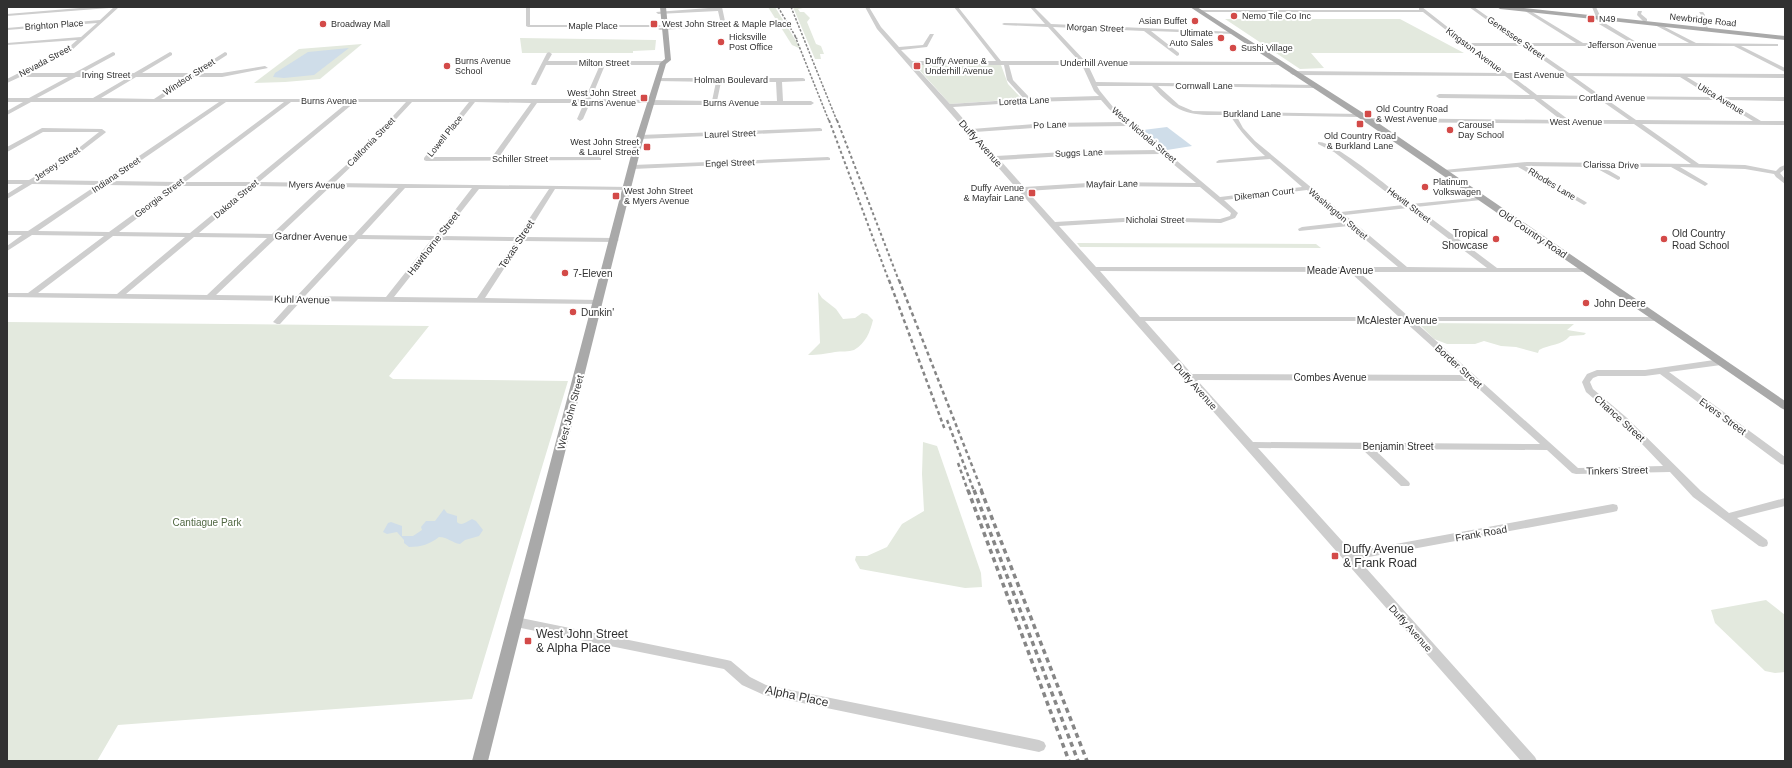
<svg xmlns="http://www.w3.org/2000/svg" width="1792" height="768" font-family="Helvetica,sans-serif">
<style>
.green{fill:#e3e9de}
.water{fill:#cfdde9}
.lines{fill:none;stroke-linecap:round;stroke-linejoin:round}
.minor{fill:#cecece;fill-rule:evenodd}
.major{fill:#a9a9a9;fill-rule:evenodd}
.rail-far3{stroke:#868686;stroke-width:1.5;stroke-dasharray:2.5 1.5;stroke-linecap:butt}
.rail-far2{stroke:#868686;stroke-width:2;stroke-dasharray:3 2.5;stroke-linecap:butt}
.rail-far1{stroke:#868686;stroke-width:2.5;stroke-dasharray:4 3;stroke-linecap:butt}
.rail{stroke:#868686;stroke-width:3.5;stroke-dasharray:5 4;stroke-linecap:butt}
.poi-dot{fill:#d34a48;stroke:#fff;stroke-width:1.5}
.labels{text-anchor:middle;stroke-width:4;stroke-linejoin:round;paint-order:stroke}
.far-poi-label{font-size:9px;fill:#313131;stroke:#fff;text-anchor:start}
.far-street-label{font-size:9px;fill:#313131;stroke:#fff}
.street-label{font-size:10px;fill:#313131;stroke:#fff}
.poi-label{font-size:10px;fill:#313131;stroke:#fff;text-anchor:start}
.park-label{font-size:10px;fill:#516843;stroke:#fff}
.near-poi-label{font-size:12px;fill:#313131;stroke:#fff;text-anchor:start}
.near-street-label{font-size:12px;fill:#313131;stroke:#fff}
</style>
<rect width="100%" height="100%" fill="#fff"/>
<!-- green -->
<g class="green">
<polygon points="768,7 775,7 801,49 792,45"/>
<polygon points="793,7 802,7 803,8 798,9 800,12 804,12 810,18 807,22 816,44 821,46 824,54 820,54 821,59 815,59"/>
<polygon points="1225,19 1400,19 1464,53 1311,53 1324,68 1300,69"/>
<polygon points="520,38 656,40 655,50 633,51 633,53 522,53"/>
<polygon points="362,44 320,79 285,82 254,83 299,49"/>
<polygon points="915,65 1001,65 1008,84 1022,99 950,104"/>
<polygon points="1077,243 1316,244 1321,248 1080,247"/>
<path d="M818 292 822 298 836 309 843 319 855 318 862 313 867 314 873 320C870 332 866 343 854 350 849 352 841 351 835 352 824 354 819 355 808 355L820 343Z"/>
<polygon points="7,322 429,326 389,376 393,379 568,381 472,699 118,725 97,761 7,761"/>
<path d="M1418 323 1574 324 1567 330 1586 333 1584 335 1570 336C1561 346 1550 344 1539 350L1538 353 1516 347 1501 346 1484 341 1475 344H1447L1434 339Z"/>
<polygon points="923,442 937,446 981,573 982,587 965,588 860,569 855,560 856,556 867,556 887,547 902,524 924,511 922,474"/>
<polygon points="1766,600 1785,615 1785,672 1775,673 1765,671 1715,623 1711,610"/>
</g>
<!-- water -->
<g class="water">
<polygon points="349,48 314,75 284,78 273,77 275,73 308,52"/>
<polygon points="1167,127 1192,146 1167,150 1143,130"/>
<path d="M444 509 447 513 457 516V522C462 527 467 521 472 519L476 521 483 530 479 536 465 540 460 544C452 543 448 537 439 537 430 544 421 547 409 547L404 543V540L397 532 387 534 383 532 388 523 391 522 402 526V536H413L422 530 421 527 426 521H435Z"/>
</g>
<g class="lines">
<!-- minor -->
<g class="minor">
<polygon points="92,7 111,7 109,8 7,16 7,14"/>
<path d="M114 7H119L72 50 26 73H74L113 52 115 53V55L82 73H134L170 52 172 53V55L142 73H192L225 52 227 53V55L199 73H222L265 66 268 68 222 77H194L161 99H585L600 65H546L536 85H532L531 84 547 53 549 52 552 54 548 61H663L666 63 663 65H605L591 99 712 101 716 82 656 81V79L658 78H803L805 79V81L782 82 783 101H811L814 103 811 105H651L648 103H590L583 119 580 121 577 119 584 103H537L499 157H599L601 158V160L426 161 424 160V158L469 102H412L358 160 334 183 630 187 631 188 628 190 555 189 525 237 615 238 619 240 615 242 522 241 485 298 600 300 601 302 600 304H597L301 301 280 324H277L273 322 292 301 7 297V293H28L104 236 32 235 7 251V246L22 235H7V231H28L97 185 32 184 7 199V194L23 184H7V180H29L66 158 99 132H43L9 151 7 152V147L42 128 102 129 106 132 105 133 70 160 38 180 102 181 219 102H31L7 115V111L23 102H7V98H29L68 77H20L7 83V79L68 48 77 40 7 45V43L81 37 97 23 7 30V28L100 20ZM76 77H129L93 98H37ZM136 77H187L154 99 101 98ZM721 82H776L777 101H717ZM226 102H284L177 182 111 181ZM291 102H348L251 182H185ZM355 102H406L354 158 326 183 259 182ZM475 102 531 103 492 157H431ZM105 185 172 186 109 232 38 231ZM180 186H247L190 233 119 232ZM255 186 322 187 272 234 199 233ZM330 187 398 188 354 235 280 234ZM405 188H472L435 236 362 235ZM479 189H549L517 237 442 236ZM113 236 185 237 117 294 38 293ZM194 237 267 238 207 295 126 294ZM276 238 350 239 297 296 216 295ZM358 239 431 240 386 297 305 296ZM439 240 515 241 477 298 394 297Z"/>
<polygon points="526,7 530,7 530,25 659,25 661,26 659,27 528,27 526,26"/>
<polygon points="722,7 726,26 660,30 658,29 660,28 721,24 718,11 658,14 656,12"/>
<path d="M865 7H869L881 27 899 47 923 45 930 34H934L927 47 901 50 912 61H996L954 7H958L1001 61H1079L1048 27 1004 25 1002 24 1004 23 1045 24 1030 7H1034L1051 24 1236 32V34H1234L1151 31 1179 53V55L1177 56 1144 31 1053 27 1085 61 1281 62 1282 63 1279 65H1088L1096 82 1316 85V87L1314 88 1158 86 1179 105 1193 111 1361 114V116L1359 117 1236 115 1243 128 1255 141 1341 212 1403 205 1334 152 1318 144V142C1333 140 1396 193 1411 204L1483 197V199L1481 200 1416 207 1497 268H1587L1591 270 1587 272H1359L1409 317H1661L1662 319 1661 321H1414L1578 468 1663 466 1620 421 1586 392 1582 382 1587 374 1597 370H1645L1721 359 1724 360 1725 362 1724 364 1721 365 1669 372 1785 457V465L1781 464 1660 374 1645 376H1598L1593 378 1590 382 1593 389 1626 417 1701 491 1729 513 1785 498V506L1737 518 1767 540 1768 543 1767 546 1763 547 1759 546 1693 497 1670 472 1576 474 1572 473 1547 450 1374 449 1409 482 1410 484 1409 486H1401L1362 449 1258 448 1352 552 1613 504 1617 505 1618 508 1617 511 1613 512 1358 559 1535 757 1537 761H1521L945 107 877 29ZM914 65H1004L1007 80 1024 99 950 104ZM1009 65H1082L1094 91 1099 96 1030 98 1013 80ZM1097 86H1152C1180 117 1191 115 1230 115 1240 132 1251 143 1265 156L1219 160 1216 162 1217 163 1270 159 1302 187 1220 197 1113 107 1100 91ZM1101 100 1109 109 1124 122 1047 123 972 129 953 107 1028 102ZM1128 126 1157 150 1082 151 996 156 975 132 1047 127ZM1161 154 1196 183 1104 182 1024 187 1000 160 1082 155ZM1104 186 1200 187 1231 213 1230 216 1220 219 1140 217 1055 222 1027 191ZM1307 190 1345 222 1302 227 1298 229 1299 231 1349 226 1398 267H1096L1059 226 1140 221 1221 223 1235 218 1238 213 1224 200ZM1408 208 1487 268 1407 267 1345 215ZM1100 271 1350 272 1399 317H1140ZM1145 321H1404L1464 375 1192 374ZM1197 380 1470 381 1540 444 1253 442Z"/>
<path d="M1419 7H1422L1468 43H1519L1469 7H1474L1525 43H1576L1525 11 1527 9 1583 43H1631L1599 24 1592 7H1596L1603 22 1638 43H1689L1655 25V23H1657L1696 43 1778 44V46H1741L1785 68V72L1734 46H1530L1569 73 1785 74V78L1687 77 1720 97H1785V101L1726 100 1761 121H1785V125L1642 124 1699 164 1745 165 1776 171 1780 167 1785 165V169L1780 173 1785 179V184L1776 177 1774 174 1745 169 1680 167 1707 183 1708 184 1705 186 1671 167H1603L1620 177V179L1618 180 1594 167 1525 166 1586 202 1587 203 1584 205 1518 167 1442 173V171L1444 170 1527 162 1691 164 1634 124 1368 122 1365 120 1368 118 1561 120 1534 99 1439 98 1436 96 1439 94 1530 95 1505 76 1293 75 1290 73 1293 71 1501 73 1423 12H1200L1198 11 1200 10H1419ZM1472 46H1523L1562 73H1507ZM1512 76H1566L1594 96 1537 95ZM1573 76 1680 77 1712 97 1601 96ZM1541 99H1599L1629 120H1569ZM1606 99 1718 100 1753 121 1636 120Z"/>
<polygon points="1638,11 1642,11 1641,14 1647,19 1647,21 1643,21 1637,15"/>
<polygon points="1699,12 1703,12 1705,15 1703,18 1708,28 1704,28 1699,18 1701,15"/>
<polygon points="820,128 822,129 822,131 640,139 637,137 640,135"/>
<polygon points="828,157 830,158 830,160 633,169 630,167 633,165"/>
<polygon points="516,617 727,660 731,661 750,677 766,685 1039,740 1044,742 1046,746 1044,750 1039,752 764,695 742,685 724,669 516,627 512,625 510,622 512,619"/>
</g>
<!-- major -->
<g class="major">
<polygon points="660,7 666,7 671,60 666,64 642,144 488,761 472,761 634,144 660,63 665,59"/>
<polygon points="1190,7 1197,7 1371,118 1785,401 1785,410 1781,408 1365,122"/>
<polygon points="1497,7 1515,7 1785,36 1785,40 1500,9"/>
</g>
<!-- rail-far3 -->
<g class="rail-far3">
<polyline points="778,7 797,39"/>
<polyline points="791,7 837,121"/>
<polyline points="795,36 829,121"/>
</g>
<!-- rail-far2 -->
<g class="rail-far2">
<polyline points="829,120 889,281"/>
<polyline points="837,120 899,281"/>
</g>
<!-- rail-far1 -->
<g class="rail-far1">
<polyline points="889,280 945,430"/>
<polyline points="899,280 982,491"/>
<polyline points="947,420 974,491"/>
<polyline points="958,463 968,491"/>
</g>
<!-- rail -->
<g class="rail">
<polyline points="968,490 1069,761"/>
<polyline points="974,490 1078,761"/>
<polyline points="981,490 1087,761"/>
</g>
</g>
<!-- markers -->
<g class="poi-dot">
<circle cx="1234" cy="16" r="4"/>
<rect x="1587" y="15" width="8" height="8" rx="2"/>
<circle cx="1195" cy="21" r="4"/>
<circle cx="323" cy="24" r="4"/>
<rect x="650" y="20" width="8" height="8" rx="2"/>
<circle cx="1221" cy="38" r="4"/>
<circle cx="721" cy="42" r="4"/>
<circle cx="1233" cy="48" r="4"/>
<circle cx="447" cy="66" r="4"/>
<rect x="913" y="62" width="8" height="8" rx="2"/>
<rect x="640" y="94" width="8" height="8" rx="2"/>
<rect x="1364" y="110" width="8" height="8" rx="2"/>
<rect x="1356" y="120" width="8" height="8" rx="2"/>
<circle cx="1450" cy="130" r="4"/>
<rect x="643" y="143" width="8" height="8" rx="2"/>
<circle cx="1425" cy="187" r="4"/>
<rect x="1028" y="189" width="8" height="8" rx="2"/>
<rect x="612" y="192" width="8" height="8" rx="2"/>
<circle cx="1496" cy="239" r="4"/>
<circle cx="1664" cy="239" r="4"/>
<circle cx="565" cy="273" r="4"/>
<circle cx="1586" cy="303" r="4"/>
<circle cx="573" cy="312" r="4"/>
<rect x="1331" y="552" width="8" height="8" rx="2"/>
<rect x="524" y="637" width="8" height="8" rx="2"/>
</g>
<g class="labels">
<!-- far-poi labels -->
<g class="far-poi-label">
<text x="1242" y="19">Nemo Tile Co Inc</text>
<text x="1599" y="22">N49</text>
<text x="1187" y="24" text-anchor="end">Asian Buffet</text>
<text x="331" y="27">Broadway Mall</text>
<text x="662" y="27">West John Street &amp; Maple Place</text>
<text x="1213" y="36" text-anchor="end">Ultimate<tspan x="1213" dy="10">Auto Sales</tspan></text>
<text x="729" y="40">Hicksville<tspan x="729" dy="10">Post Office</tspan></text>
<text x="1241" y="51">Sushi Village</text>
<text x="455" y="64">Burns Avenue<tspan x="455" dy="10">School</tspan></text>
<text x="925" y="64">Duffy Avenue &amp;<tspan x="925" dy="10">Underhill Avenue</tspan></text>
<text x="636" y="96" text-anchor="end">West John Street<tspan x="636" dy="10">&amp; Burns Avenue</tspan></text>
<text x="1376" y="112">Old Country Road<tspan x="1376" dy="10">&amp; West Avenue</tspan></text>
<text x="1458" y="128">Carousel<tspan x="1458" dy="10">Day School</tspan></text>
<text x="1360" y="139" text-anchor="middle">Old Country Road<tspan x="1360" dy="10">&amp; Burkland Lane</tspan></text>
<text x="639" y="145" text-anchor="end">West John Street<tspan x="639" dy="10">&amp; Laurel Street</tspan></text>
<text x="1433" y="185">Platinum<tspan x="1433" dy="10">Volkswagen</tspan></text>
<text x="1024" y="191" text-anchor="end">Duffy Avenue<tspan x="1024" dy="10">&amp; Mayfair Lane</tspan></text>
<text x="624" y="194">West John Street<tspan x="624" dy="10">&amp; Myers Avenue</tspan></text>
</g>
<!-- far-street labels -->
<g class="far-street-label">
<text transform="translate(1703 20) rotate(6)" y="3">Newbridge Road</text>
<text transform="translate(54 25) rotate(-4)" y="3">Brighton Place</text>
<text x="593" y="29">Maple Place</text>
<text transform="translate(1095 28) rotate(2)" y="3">Morgan Street</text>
<text transform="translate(1516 38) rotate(35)" y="3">Genessee Street</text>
<text x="1622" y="48">Jefferson Avenue</text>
<text transform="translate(1474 50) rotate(37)" y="3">Kingston Avenue</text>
<text transform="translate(45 61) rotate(-28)" y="3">Nevada Street</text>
<text x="604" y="66">Milton Street</text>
<text x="1094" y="66">Underhill Avenue</text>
<text x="106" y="78">Irving Street</text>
<text x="1539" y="78">East Avenue</text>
<text transform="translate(189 77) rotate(-33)" y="3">Windsor Street</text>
<text x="731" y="83">Holman Boulevard</text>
<text x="1204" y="89">Cornwall Lane</text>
<text x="1612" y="101">Cortland Avenue</text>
<text transform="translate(1721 99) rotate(31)" y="3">Utica Avenue</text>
<text x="329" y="104">Burns Avenue</text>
<text transform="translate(1024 101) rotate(-3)" y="3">Loretta Lane</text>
<text x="731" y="106">Burns Avenue</text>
<text x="1252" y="117">Burkland Lane</text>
<text x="1576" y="125">West Avenue</text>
<text transform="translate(1050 125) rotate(-2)" y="3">Po Lane</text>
<text transform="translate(730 134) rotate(-2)" y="3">Laurel Street</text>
<text transform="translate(1144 135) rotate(40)" y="3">West Nicholai Street</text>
<text transform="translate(445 136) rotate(-51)" y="3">Lowell Place</text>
<text transform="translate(371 142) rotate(-46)" y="3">California Street</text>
<text transform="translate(1079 153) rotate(-2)" y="3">Suggs Lane</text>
<text x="520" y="162">Schiller Street</text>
<text transform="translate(730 163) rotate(-2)" y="3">Engel Street</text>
<text transform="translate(57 164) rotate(-34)" y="3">Jersey Street</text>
<text transform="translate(1611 165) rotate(1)" y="3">Clarissa Drive</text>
<text transform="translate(116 175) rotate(-34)" y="3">Indiana Street</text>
<text transform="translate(1112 184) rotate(-1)" y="3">Mayfair Lane</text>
<text transform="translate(1552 184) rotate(31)" y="3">Rhodes Lane</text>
<text transform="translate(317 185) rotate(1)" y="3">Myers Avenue</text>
<text transform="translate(1264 194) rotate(-7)" y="3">Dikeman Court</text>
<text transform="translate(159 198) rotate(-37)" y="3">Georgia Street</text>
<text transform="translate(236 199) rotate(-40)" y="3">Dakota Street</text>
<text transform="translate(1409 205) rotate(37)" y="3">Hewitt Street</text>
<text transform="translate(1338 214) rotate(40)" y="3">Washington Street</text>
<text x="1155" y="223">Nicholai Street</text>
</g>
<!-- street labels -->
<g class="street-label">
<text transform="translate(981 143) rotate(48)" y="4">Duffy Avenue</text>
<text transform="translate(1533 233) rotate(34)" y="4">Old Country Road</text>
<text transform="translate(311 236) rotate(1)" y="4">Gardner Avenue</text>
<text transform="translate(433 243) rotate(-52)" y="4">Hawthorne Street</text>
<text transform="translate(516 244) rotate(-57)" y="4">Texas Street</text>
<text x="1340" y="274">Meade Avenue</text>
<text transform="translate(302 299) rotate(1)" y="4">Kuhl Avenue</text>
<text x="1397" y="324">McAlester Avenue</text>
<text transform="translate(1459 366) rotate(42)" y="4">Border Street</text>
<text x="1330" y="381">Combes Avenue</text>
<text transform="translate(1196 386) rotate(48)" y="4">Duffy Avenue</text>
<text transform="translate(570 412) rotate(-75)" y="4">West John Street</text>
<text transform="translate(1723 416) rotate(36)" y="4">Evers Street</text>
<text transform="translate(1620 418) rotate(42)" y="4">Chance Street</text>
<text x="1398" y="450">Benjamin Street</text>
<text transform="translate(1617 470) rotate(-1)" y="4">Tinkers Street</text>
<text transform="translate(1481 533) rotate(-10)" y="4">Frank Road</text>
<text transform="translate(1411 628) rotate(48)" y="4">Duffy Avenue</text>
</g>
<!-- poi labels -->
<g class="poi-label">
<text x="1488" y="237" text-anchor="end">Tropical<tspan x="1488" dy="12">Showcase</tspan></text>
<text x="1672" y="237">Old Country<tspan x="1672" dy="12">Road School</tspan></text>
<text x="573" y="277">7-Eleven</text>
<text x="1594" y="307">John Deere</text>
<text x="581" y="316">Dunkin'</text>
</g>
<!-- park labels -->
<g class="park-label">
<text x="207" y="526">Cantiague Park</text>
</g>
<!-- near-poi labels -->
<g class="near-poi-label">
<text x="1343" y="553">Duffy Avenue<tspan x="1343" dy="14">&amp; Frank Road</tspan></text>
<text x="536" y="638">West John Street<tspan x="536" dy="14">&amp; Alpha Place</tspan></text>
</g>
<!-- near-street labels -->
<g class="near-street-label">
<text transform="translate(797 696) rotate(12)" y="4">Alpha Place</text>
</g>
</g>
<!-- border -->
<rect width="1792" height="768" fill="none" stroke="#313131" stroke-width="16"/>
</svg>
